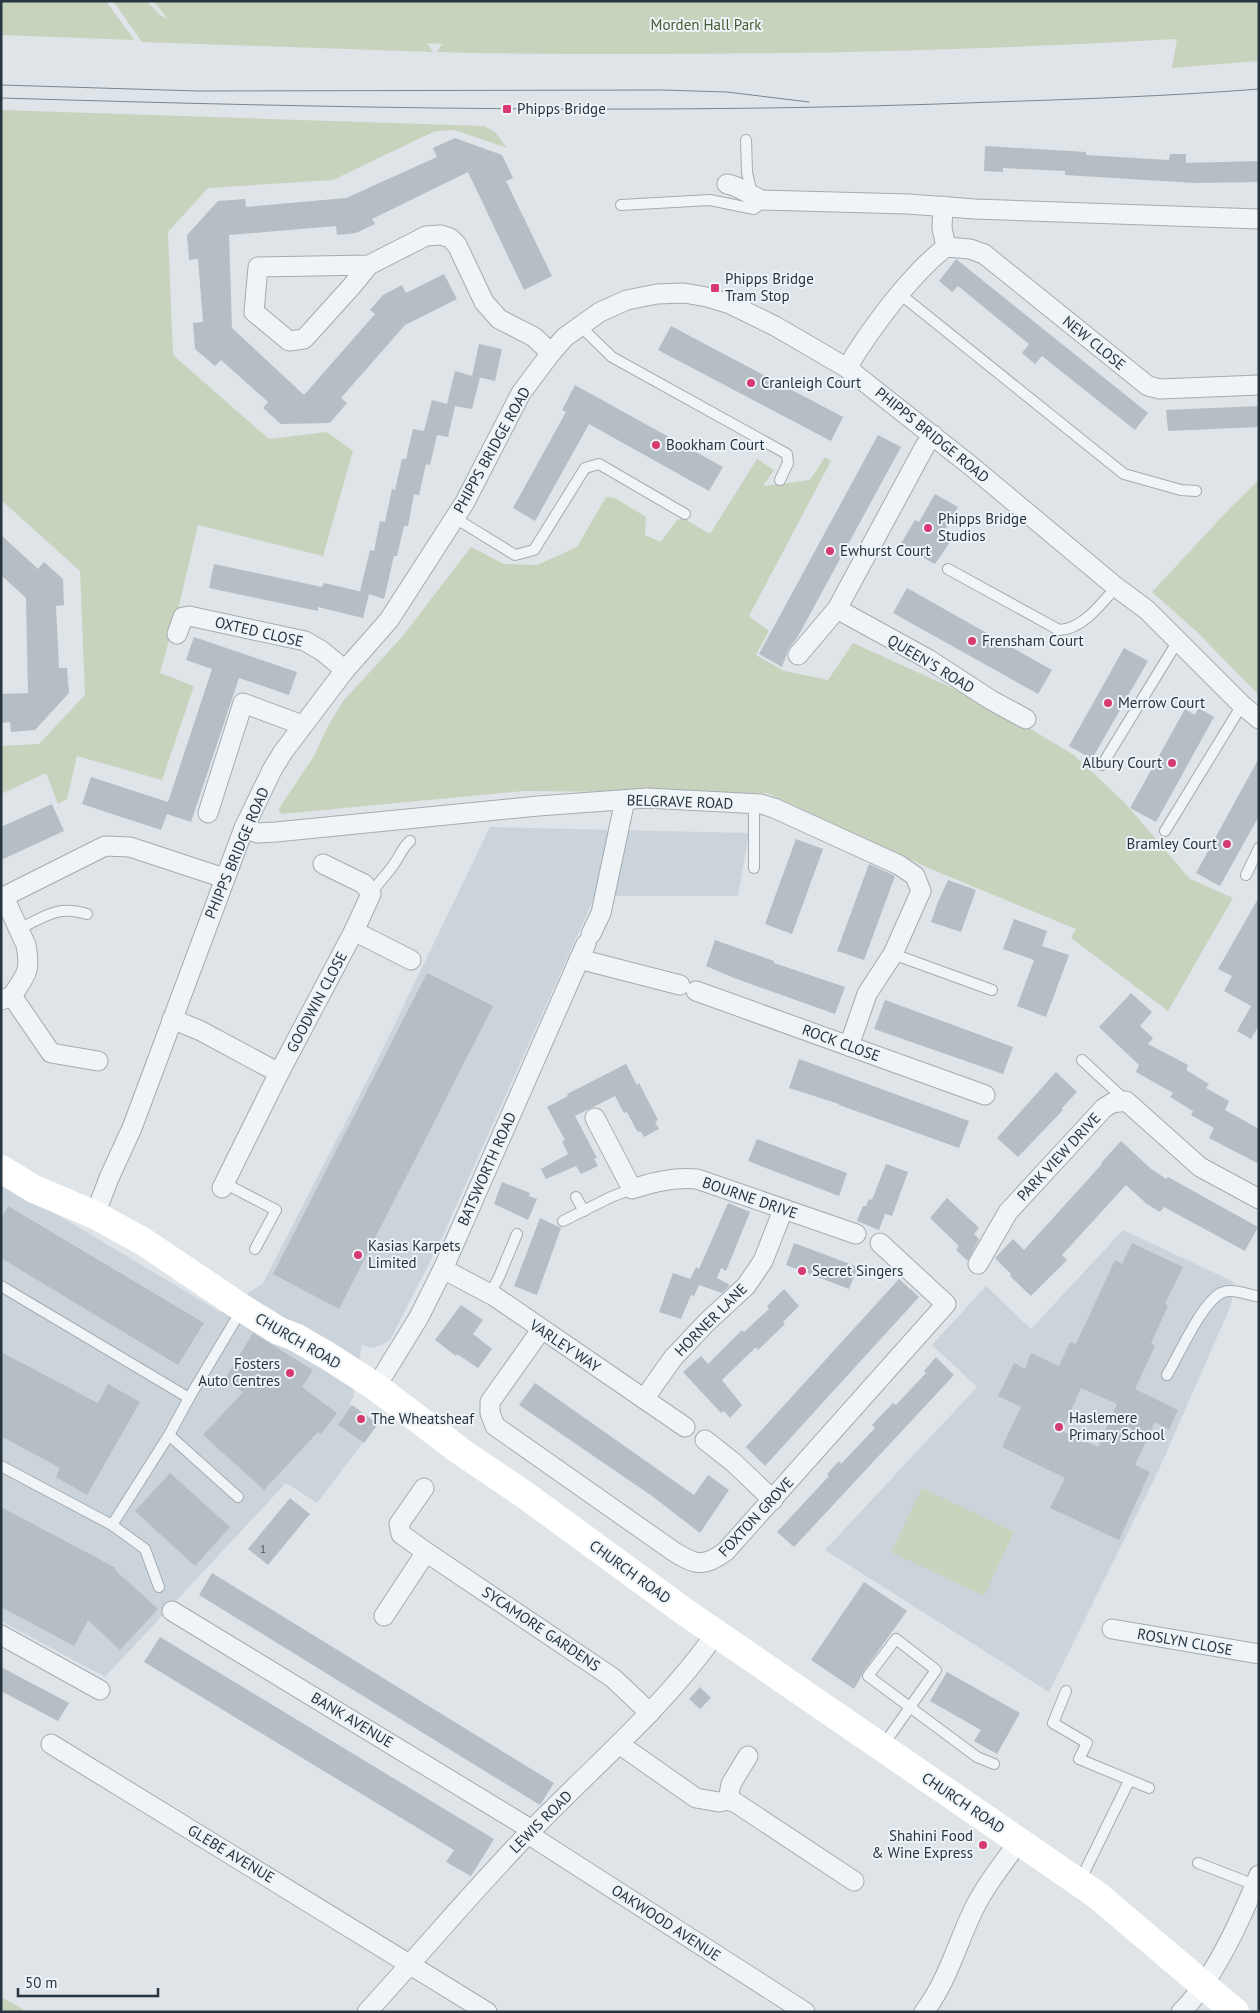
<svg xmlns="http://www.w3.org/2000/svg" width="1260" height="2013" font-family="'PT Sans',sans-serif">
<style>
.built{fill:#ccd4db}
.green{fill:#c8d3be}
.building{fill:#b5bec5;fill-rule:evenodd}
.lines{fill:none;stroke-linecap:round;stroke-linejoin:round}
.lane-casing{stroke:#a3acb2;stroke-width:12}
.street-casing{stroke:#a3acb2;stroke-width:21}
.lane{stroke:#f1f4f6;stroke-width:10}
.street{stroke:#f1f4f6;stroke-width:19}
.secondary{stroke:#fff;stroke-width:28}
.tram{stroke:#768793;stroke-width:1}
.poi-dot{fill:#d63a71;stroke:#edf3f6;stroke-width:2}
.labels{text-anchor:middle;stroke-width:4;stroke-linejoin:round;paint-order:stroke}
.number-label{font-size:12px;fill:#4a5761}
.park-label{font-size:15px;fill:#435d32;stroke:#edf3f6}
.poi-label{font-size:15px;fill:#263540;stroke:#edf3f6;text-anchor:start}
.street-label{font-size:15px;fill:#263540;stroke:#edf3f6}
</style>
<rect width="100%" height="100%" fill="#dee4e8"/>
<!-- built -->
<g class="built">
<polygon points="490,827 749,833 738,896 595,896 439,1244 390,1340 382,1345 371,1348 362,1345 353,1398 349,1404 377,1424 317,1503 286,1483 105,1677 1,1621 1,1181 220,1312 263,1283 372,1071"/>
<polygon points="1123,1230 1234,1282 1231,1305 1160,1467 1049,1692 825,1550 977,1387 932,1345 986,1286 1031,1329"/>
</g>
<!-- green -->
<g class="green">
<polygon points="1,1 106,1 134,40 1,35"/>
<path d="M113 1H147L160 15 168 19 153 1H1259V61L1172 68 1177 39C1000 49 823 54 645 54 576 54 506 54 437 52L442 44 427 43 433 52 142 42Z"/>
<polygon points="1,110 484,126 495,132 507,148 455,130 435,131 333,180 208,188 168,232 173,355 269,439 327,432 353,451 323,556 198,525 180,601 160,673 194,686 162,780 77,756 67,799 58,804 46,773 1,794 1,746 39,744 85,695 80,571 1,500"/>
<polygon points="825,457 831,461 749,616 769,631 756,655 784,671 828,680 853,643 992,706 1074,755 1125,803 1190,879 1233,898 1168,1011 1071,938 1076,929 933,870 767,793 524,791 282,814 278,810 314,756 328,726 344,700 402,637 471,547 504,564 537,565 577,547 606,497 615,498 646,517 645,535 661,542 677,520 683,518 710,534 757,459 774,470 763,486 810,480"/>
<polygon points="1259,480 1259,695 1196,631 1152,592 1231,507"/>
<polygon points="922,1488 1014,1532 984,1596 891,1552"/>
<polygon points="1,1997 28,2012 1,2012"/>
</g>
<!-- building -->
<g class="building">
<polygon points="455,138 502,155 513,178 506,181 552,276 524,290 468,172 372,219 375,224 356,233 337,235 336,226 229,235 232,328 304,395 375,314 370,310 383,295 402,285 406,293 444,274 457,299 405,325 341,398 347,403 330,423 281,424 263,408 268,402 221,360 215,366 195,349 193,323 203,322 198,259 189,260 187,235 218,201 245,199 246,207 346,198 437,157 433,148"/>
<polygon points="985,146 1086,152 1086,155 1169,160 1170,154 1186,154 1186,163 1259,161 1259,182 1194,183 1065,175 1065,171 1003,168 1003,172 984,171"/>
<polygon points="956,259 1148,413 1135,430 1042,356 1035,364 1022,353 1029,344 958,286 952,292 939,281"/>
<polygon points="671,326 843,417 831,441 658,350"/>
<polygon points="479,344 502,349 495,381 478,377 480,378 472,409 455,406 448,437 437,435 430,465 426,464 419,495 414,494 408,526 404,526 397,556 394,556 384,599 369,594 363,618 318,607 318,611 209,588 214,564 322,587 324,583 367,593 360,591 370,550 374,551 380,521 385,522 392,489 395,490 402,459 406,459 413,429 424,431 432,400 447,404 455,371 472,376"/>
<polygon points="575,385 723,467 709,491 589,424 535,521 513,508 566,412 562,410"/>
<polygon points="1259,406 1259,427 1168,431 1166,410"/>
<polygon points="878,435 901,447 797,638 789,648 782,667 759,654"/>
<polygon points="935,494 958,507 943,534 952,539 935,564 900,545 915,520 919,522"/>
<polygon points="1,535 38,569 44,562 63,579 64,605 56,606 59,668 67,668 69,693 35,730 11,732 10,722 1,723 1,694 28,693 26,598 1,575"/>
<polygon points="907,588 1052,670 1038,694 893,613"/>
<polygon points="194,637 297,672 289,695 239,678 191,822 167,814 161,830 82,804 91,777 168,802 212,669 186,660"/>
<polygon points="1124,648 1148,661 1092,759 1069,746"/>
<polygon points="1198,708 1214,717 1156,822 1130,808 1185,709 1195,715"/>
<polygon points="1259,758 1259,816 1220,886 1196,873"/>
<polygon points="52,804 64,831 1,860 1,827"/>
<polygon points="796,839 823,849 792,934 765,924"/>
<polygon points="869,864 895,876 864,960 837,951"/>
<polygon points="948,880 976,890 961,932 931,922 938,902"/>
<polygon points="1259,897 1259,1025 1251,1039 1237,1031 1251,1006 1224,991 1232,976 1218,969"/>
<polygon points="1014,919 1047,931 1042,946 1069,955 1046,1017 1017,1006 1034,960 1003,949"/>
<polygon points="715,940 774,961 774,963 845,987 835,1014 734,978 706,966"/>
<polygon points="427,973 493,1006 339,1309 273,1274"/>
<polygon points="1131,993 1152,1012 1140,1026 1153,1038 1148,1044 1188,1065 1186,1070 1209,1084 1206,1088 1229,1101 1225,1110 1259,1129 1259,1164 1209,1138 1214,1128 1191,1115 1193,1111 1170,1097 1173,1093 1136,1072 1139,1065 1099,1027"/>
<polygon points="885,1000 1013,1047 1003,1074 874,1029"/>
<polygon points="799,1059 969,1121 959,1148 839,1105 839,1104 789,1088"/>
<polygon points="626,1064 637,1085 639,1083 658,1120 655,1122 659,1129 644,1137 641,1132 637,1131 627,1112 624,1113 615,1096 575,1116 597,1158 594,1159 598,1166 581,1174 576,1166 546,1179 541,1169 568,1154 562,1141 565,1140 547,1107 568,1096 567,1094"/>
<polygon points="1056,1072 1077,1092 1062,1108 1063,1110 1018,1157 997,1138"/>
<polygon points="757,1139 847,1173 839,1196 748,1161"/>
<polygon points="1121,1141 1150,1168 1166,1179 1168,1177 1258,1227 1245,1251 1164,1207 1160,1212 1147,1204 1126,1185 1062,1255 1067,1260 1031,1296 1010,1276 1011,1274 995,1258 1013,1239 1024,1250 1102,1164 1101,1163"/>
<polygon points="886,1164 908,1172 892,1216 885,1214 879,1230 857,1221 863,1206 866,1206 869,1199 872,1200"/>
<polygon points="502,1182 530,1193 529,1196 537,1199 528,1220 494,1204"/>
<polygon points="947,1198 979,1228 974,1234 979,1239 968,1261 956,1250 959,1246 930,1218"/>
<polygon points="728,1203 750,1212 726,1271 721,1268 717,1278 730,1285 722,1293 699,1285 694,1296 691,1295 681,1319 659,1312 673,1273 690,1279 696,1267 699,1269"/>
<polygon points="8,1206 204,1323 178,1365 1,1258 1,1218"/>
<polygon points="540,1218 561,1228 537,1295 514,1286"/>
<polygon points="794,1243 858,1267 849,1289 786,1265"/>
<path d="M1132 1243 1183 1267 1165 1304 1168 1306 1151 1343 1155 1346 1135 1389 1178 1410 1169 1430 1155 1422 1135 1465 1150 1472 1119 1540 1050 1508 1065 1478 1002 1447 1021 1407 998 1396 1014 1363 1025 1369 1031 1353 1059 1366 1070 1342 1076 1344 1115 1260 1122 1264ZM1081 1388 1117 1404 1098 1447 1062 1431Z"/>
<polygon points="899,1279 919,1297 765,1466 746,1447"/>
<polygon points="784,1289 799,1306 783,1322 785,1324 758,1350 756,1347 722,1380 742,1405 730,1418 724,1411 721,1413 683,1372 701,1356 708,1364 742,1330 744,1332 769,1309 767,1306"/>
<polygon points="461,1305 483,1320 473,1334 492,1349 478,1368 457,1354 456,1356 435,1340"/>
<polygon points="253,1333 313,1370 302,1387 337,1413 321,1434 318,1432 264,1490 203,1435 243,1392 224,1380"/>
<polygon points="1,1352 98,1403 108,1384 140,1402 87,1495 56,1477 60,1468 1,1436"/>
<polygon points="936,1357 954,1375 794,1547 777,1532 829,1476 827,1474 839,1461 841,1464 875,1428 872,1425 893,1403 896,1405 926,1373 924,1371"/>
<polygon points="535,1383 694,1495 708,1475 729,1490 700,1533 652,1496 519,1405"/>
<polygon points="352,1405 378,1424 364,1443 338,1425"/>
<polygon points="170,1473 230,1527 195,1566 135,1511"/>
<polygon points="290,1498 310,1514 268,1565 248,1549"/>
<polygon points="1,1507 116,1568 115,1570 158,1609 120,1650 88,1620 74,1646 1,1607"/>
<polygon points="212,1573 554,1783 540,1805 199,1595"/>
<polygon points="864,1582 907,1611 863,1672 861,1677 854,1689 811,1660"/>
<polygon points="160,1637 494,1839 471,1876 446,1862 454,1850 144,1662"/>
<polygon points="1,1667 69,1703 58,1721 1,1691"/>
<polygon points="947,1672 1020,1713 997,1754 974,1741 981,1730 930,1701"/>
<polygon points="700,1687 711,1698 700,1709 689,1699"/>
</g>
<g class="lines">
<defs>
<g id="lane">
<polyline points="746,140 747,172 752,195"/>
<polyline points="621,205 710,200 754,209 758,206 762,200"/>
<polyline points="900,294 1124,474 1181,490 1196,491"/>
<polyline points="580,326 612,357 787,454 788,463 780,480"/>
<polyline points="455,518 515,555 534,550 585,468 599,464 685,514"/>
<path d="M948 569 1059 630C1082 630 1102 603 1116 587"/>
<polyline points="1102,765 1179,639"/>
<polyline points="754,804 754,868"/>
<polyline points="1165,831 1242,705"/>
<polyline points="1246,875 1259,848"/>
<path d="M371 894C378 882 387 875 394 864 401 855 401 849 410 841"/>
<path d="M19 929C46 916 57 905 87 914"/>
<polyline points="893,954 992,990"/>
<polyline points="1082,1060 1126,1101"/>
<polyline points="224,1183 276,1210 255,1249"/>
<polyline points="576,1197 584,1211"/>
<polyline points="563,1221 611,1197 632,1189"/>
<polyline points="1,1286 189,1398 242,1309"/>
<polyline points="490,1294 499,1277 517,1234"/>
<path d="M1167 1375C1179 1355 1201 1304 1221 1293 1232 1288 1247 1294 1259 1297"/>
<polyline points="169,1435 238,1497"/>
<polyline points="1,1466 112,1525 145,1549 159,1587"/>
<polyline points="112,1525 169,1435 189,1398"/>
<polyline points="1066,1691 1053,1723 1087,1743 1079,1759 1149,1788"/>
<polyline points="882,1747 936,1670 896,1639 868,1676 977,1757 994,1764"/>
<polyline points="1198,1863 1255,1885"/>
<polyline points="1080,1881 1129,1781"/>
</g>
<g id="street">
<path d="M727 184C740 186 749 195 762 200L908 204 975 209 1259 219"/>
<polyline points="946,247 970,249 984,254 1148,386 1160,389 1259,385"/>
<polyline points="369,265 258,267 254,312 289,341 304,339 351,287 369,265 426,236 441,235 450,238 457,245 484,302 499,319 534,337 551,353"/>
<path d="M847 368C870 329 911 274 946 247L942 228 943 206"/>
<polyline points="837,609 928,659 991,700 1026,719"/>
<polyline points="177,634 183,617 189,616 305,641 322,651 345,670"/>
<polyline points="798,655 837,609 925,446 933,435"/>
<polyline points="208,813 243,703 302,725"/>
<polyline points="244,828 258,833 276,832 538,806 647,798 761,804 774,808 899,865 915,876 921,891 893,954 867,994 849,1046"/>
<path d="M4 897 26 945C31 973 26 974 12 996"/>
<polyline points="1,898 105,846 130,847 224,878"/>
<polyline points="354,931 411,960"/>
<polyline points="591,934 601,913 625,800"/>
<polyline points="579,959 680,985"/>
<polyline points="696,991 985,1095"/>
<polyline points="1,1000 12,996 51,1053 98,1061"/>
<polyline points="172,1019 201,1031 279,1073 222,1188"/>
<polyline points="279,1073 354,931 371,894 364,884 323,864"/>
<path d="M595 1118 632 1189C654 1182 674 1177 697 1179L856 1234"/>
<polyline points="95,1215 109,1178 132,1128 244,828 272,770 283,752 345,670 389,620 465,502 521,393 551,353 565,337 600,312 627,300 657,294 684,293 707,297 730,304 775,326 847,368 971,466 1116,587 1147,610 1242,705 1259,719"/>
<polyline points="978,1264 1008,1212 1104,1108 1112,1103 1126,1101 1200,1167 1259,1199"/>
<polyline points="443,1269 494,1296 685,1427"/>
<path d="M541 1330 490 1402V1413L495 1426 673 1551C695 1565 704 1568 726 1551L946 1304 880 1243"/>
<polyline points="376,1387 419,1317 443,1269 586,944"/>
<polyline points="644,1399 673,1358 707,1322 746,1286 763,1261 783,1210"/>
<polyline points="705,1440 733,1462 773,1500"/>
<polyline points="424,1488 399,1524 401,1534 426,1552"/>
<polyline points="172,1611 532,1830"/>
<polyline points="384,1616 426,1552 613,1678 650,1713"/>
<polyline points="1112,1629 1259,1654"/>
<polyline points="1,1635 100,1690"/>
<polyline points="51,1744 487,2012"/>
<polyline points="619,1744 696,1798 719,1802 728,1800 736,1803 854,1881"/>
<polyline points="728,1800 731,1784 748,1756"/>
<polyline points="528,1834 805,2012"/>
<path d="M367 2012C421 1953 472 1892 527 1835 591 1768 663 1709 716 1633"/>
<path d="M924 2012C946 1983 956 1948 971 1915 983 1888 1003 1864 1019 1841"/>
<path d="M1181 2012C1213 1981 1242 1917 1259 1875"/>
</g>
</defs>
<!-- lane casing -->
<use href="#lane" class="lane-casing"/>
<!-- street casing -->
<use href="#street" class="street-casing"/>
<!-- lane -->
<use href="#lane" class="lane"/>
<!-- street -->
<use href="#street" class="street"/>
<!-- secondary -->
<polyline class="secondary" points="1,1169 34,1189 95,1215 144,1242 242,1308 279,1331 295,1337 328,1356 376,1387 460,1451 525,1495 685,1612 1097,1895 1235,2012"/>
<!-- tram -->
<g class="tram">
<polyline points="1,85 198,91 663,90 727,92 809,102"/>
<path d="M1 98C332 108 663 115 994 102 1082 99 1171 96 1259 89"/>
</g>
</g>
<!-- markers -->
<g class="poi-dot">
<rect x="502" y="104" width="10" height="10" rx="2.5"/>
<rect x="710" y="283" width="10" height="10" rx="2.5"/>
<circle cx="751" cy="383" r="5"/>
<circle cx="656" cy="445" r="5"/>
<circle cx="928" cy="528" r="5"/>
<circle cx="830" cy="551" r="5"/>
<circle cx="972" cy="641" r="5"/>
<circle cx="1108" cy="703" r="5"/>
<circle cx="1172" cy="763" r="5"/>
<circle cx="1227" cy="844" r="5"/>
<circle cx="358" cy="1255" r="5"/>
<circle cx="802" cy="1271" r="5"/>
<circle cx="290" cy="1373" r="5"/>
<circle cx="361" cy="1419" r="5"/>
<circle cx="1059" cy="1427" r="5"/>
<circle cx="983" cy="1845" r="5"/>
</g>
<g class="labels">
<!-- number labels -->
<g class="number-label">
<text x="263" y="1553">1</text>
</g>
<!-- park labels -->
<g class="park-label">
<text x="706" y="30">Morden Hall Park</text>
</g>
<!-- poi labels -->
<g class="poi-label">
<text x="517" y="114">Phipps Bridge</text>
<text x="725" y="284">Phipps Bridge<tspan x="725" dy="17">Tram Stop</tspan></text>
<text x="761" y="388">Cranleigh Court</text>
<text x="666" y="450">Bookham Court</text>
<text x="938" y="524">Phipps Bridge<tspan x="938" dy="17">Studios</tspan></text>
<text x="840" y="556">Ewhurst Court</text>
<text x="982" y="646">Frensham Court</text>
<text x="1118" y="708">Merrow Court</text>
<text x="1162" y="768" text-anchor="end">Albury Court</text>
<text x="1217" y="849" text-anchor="end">Bramley Court</text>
<text x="368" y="1251">Kasias Karpets<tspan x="368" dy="17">Limited</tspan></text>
<text x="812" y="1276">Secret Singers</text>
<text x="280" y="1369" text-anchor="end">Fosters<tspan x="280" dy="17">Auto Centres</tspan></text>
<text x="1069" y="1423">Haslemere<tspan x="1069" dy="17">Primary School</tspan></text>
<text x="371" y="1424">The Wheatsheaf</text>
<text x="973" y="1841" text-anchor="end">Shahini Food<tspan x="973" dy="17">&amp; Wine Express</tspan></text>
</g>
<!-- street labels -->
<g class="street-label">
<text transform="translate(1094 343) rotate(39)" y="5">NEW CLOSE</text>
<text transform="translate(932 435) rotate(39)" y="5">PHIPPS BRIDGE ROAD</text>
<text transform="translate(492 450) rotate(-61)" y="5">PHIPPS BRIDGE ROAD</text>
<text transform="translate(259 632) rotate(13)" y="5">OXTED CLOSE</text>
<text transform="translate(931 664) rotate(31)" y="5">QUEEN'S ROAD</text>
<text transform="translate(680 802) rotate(2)" y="5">BELGRAVE ROAD</text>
<text transform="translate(237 853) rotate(-67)" y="5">PHIPPS BRIDGE ROAD</text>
<text transform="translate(317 1002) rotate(-62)" y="5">GOODWIN CLOSE</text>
<text transform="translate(841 1043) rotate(20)" y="5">ROCK CLOSE</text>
<text transform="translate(1059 1157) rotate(-47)" y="5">PARK VIEW DRIVE</text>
<text transform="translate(487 1169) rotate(-66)" y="5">BATSWORTH ROAD</text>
<text transform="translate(750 1198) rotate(19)" y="5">BOURNE DRIVE</text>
<text transform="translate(711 1320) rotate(-45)" y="5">HORNER LANE</text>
<text transform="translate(298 1341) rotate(30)" y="5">CHURCH ROAD</text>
<text transform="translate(565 1346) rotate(34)" y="5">VARLEY WAY</text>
<text transform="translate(756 1517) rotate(-47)" y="5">FOXTON GROVE</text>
<text transform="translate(630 1572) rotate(36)" y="5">CHURCH ROAD</text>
<text transform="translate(541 1629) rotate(34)" y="5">SYCAMORE GARDENS</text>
<text transform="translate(1185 1642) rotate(10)" y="5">ROSLYN CLOSE</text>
<text transform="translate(352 1720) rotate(31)" y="5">BANK AVENUE</text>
<text transform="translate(963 1803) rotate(34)" y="5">CHURCH ROAD</text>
<text transform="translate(541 1822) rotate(-45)" y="5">LEWIS ROAD</text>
<text transform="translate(231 1854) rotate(31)" y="5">GLEBE AVENUE</text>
<text transform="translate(666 1923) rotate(33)" y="5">OAKWOOD AVENUE</text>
</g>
</g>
<!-- border -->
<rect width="1260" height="2013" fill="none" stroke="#263540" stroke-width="5"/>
<!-- scale -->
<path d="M18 1988v8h140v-8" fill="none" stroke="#263540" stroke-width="2.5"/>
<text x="25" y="1988" font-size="15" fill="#263540" stroke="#edf3f6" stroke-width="4" paint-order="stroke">50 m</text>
</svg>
